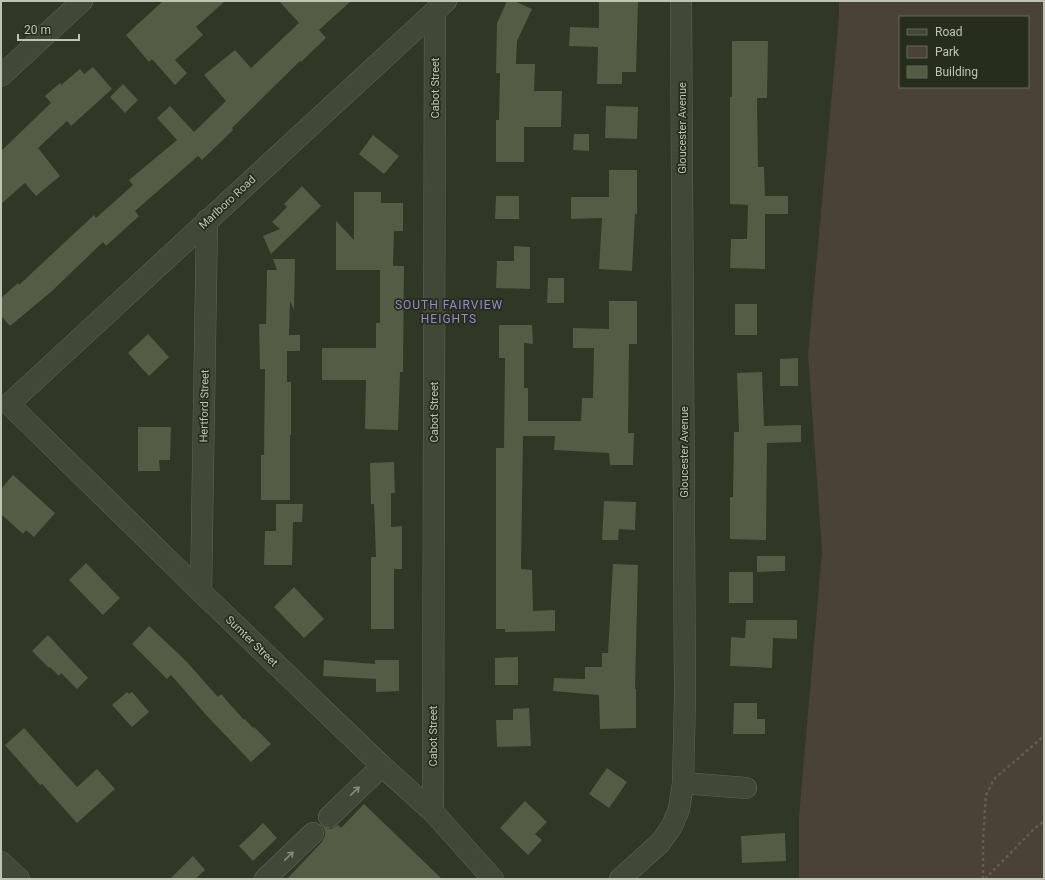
<svg xmlns="http://www.w3.org/2000/svg" width="1045" height="880" font-family="Roboto,sans-serif">
<style>
.green{fill:#4a4234;fill-rule:evenodd}
.building{fill:#535c45}
.lines{fill:none;stroke-linecap:round;stroke-linejoin:round}
.minor-casing{stroke:#606655;stroke-width:22}
.path{stroke:#605f4f;stroke-width:2.5;stroke-dasharray:3 3;stroke-linecap:butt}
.minor{stroke:#424837;stroke-width:21}
.oneway{stroke:#868c7b}
.labels{text-anchor:middle;stroke-width:3.5;stroke-linejoin:round;paint-order:stroke}
.street-label{font-size:11px;fill:#bdc4b2;stroke:#272d1d}
.neighbourhood-label{font-size:12px;letter-spacing:1px;fill:#9988d2;stroke:#272d1d}
</style>
<rect width="100%" height="100%" fill="#303724"/>
<!-- green -->
<path class="green" d="M839 1H1044V879H799V816L822 552 808 354 839 16ZM900 17H1028V87H900Z"/>
<!-- building -->
<g class="building">
<polygon points="163,1 225,1 196,27 203,35 175,60 187,73 175,85 152,59 149,62 126,35"/>
<polygon points="279,1 351,1 319,30 326,38 301,62 300,61 232,128 233,130 202,160 198,156 135,211 139,216 106,246 103,242 52,291 10,326 1,316 1,298 18,283 19,285 94,215 96,218 133,185 129,180 177,140 157,118 170,106 194,132 226,101 204,75 235,50 251,68 299,23"/>
<polygon points="507,1 514,1 532,9 517,41 516,64 535,64 534,91 562,91 561,127 524,127 524,162 496,162 496,120 499,120 500,73 496,73 497,23"/>
<polygon points="599,1 638,1 636,72 622,72 622,84 597,84 598,47 569,46 570,27 599,28"/>
<polygon points="732,41 768,41 767,98 757,98 758,167 764,167 765,196 788,196 788,214 765,214 765,269 730,268 731,239 747,239 748,205 730,204 730,97 732,97"/>
<polygon points="93,67 112,89 71,126 67,121 38,148 60,176 36,196 25,183 1,204 1,151 51,103 45,96 60,83 61,85 80,69 84,74"/>
<polygon points="123,84 138,100 125,113 110,97"/>
<polygon points="606,106 638,107 637,139 605,138"/>
<polygon points="574,134 589,134 589,151 573,150"/>
<polygon points="373,135 399,156 384,174 359,154"/>
<polygon points="609,170 637,170 637,214 635,214 632,271 599,269 602,218 571,219 571,197 609,197"/>
<polygon points="302,186 321,206 271,254 263,236 280,229 272,222 287,207 284,204"/>
<polygon points="354,192 381,192 381,203 403,203 403,231 394,231 393,266 404,266 403,372 400,372 398,430 365,429 366,380 322,380 322,348 376,348 376,323 380,323 380,270 336,270 336,221 354,240"/>
<polygon points="496,196 519,196 519,219 495,219"/>
<polygon points="514,246 530,247 530,289 496,288 497,261 514,261"/>
<polygon points="273,259 295,259 294,310 290,301 289,335 300,335 300,351 287,351 287,382 291,382 291,435 290,435 290,500 261,500 261,455 264,455 265,369 260,369 259,324 266,324 267,270 277,270"/>
<polygon points="548,278 564,278 564,303 547,303"/>
<polygon points="609,301 637,301 637,344 629,344 628,433 634,433 633,465 610,465 609,453 554,450 555,436 523,436 521,569 532,570 533,611 555,610 555,631 505,632 505,629 496,629 496,448 504,448 505,358 499,358 499,325 532,325 533,344 524,343 524,388 528,388 528,421 581,421 582,398 593,398 594,348 573,348 573,328 609,329"/>
<rect x="735" y="304" width="22" height="31"/>
<polygon points="148,334 169,357 149,376 128,353"/>
<polygon points="798,358 798,386 780,386 780,359"/>
<polygon points="762,372 764,426 801,425 801,442 767,443 766,540 730,539 730,497 733,497 734,432 739,432 737,373"/>
<polygon points="138,427 171,427 170,460 159,460 160,471 138,471"/>
<polygon points="394,462 395,493 391,493 391,527 402,526 402,569 394,569 394,629 371,629 371,557 376,557 374,504 371,504 370,463"/>
<polygon points="13,475 55,513 34,537 26,530 23,534 1,514 1,489"/>
<polygon points="604,501 636,502 635,530 619,529 618,540 602,540"/>
<polygon points="276,504 303,504 302,522 293,522 292,565 264,565 265,531 276,531"/>
<polygon points="757,556 785,556 785,571 757,572"/>
<polygon points="86,563 120,598 103,615 69,580"/>
<polygon points="613,564 638,565 635,689 636,689 636,728 600,729 599,695 553,691 554,678 585,679 585,667 602,667 602,653 608,653"/>
<rect x="729" y="572" width="24" height="31"/>
<polygon points="294,587 324,619 304,638 274,607"/>
<polygon points="746,620 797,620 797,639 773,638 772,668 730,666 731,637 745,638"/>
<polygon points="149,626 186,661 218,697 221,694 244,720 245,719 253,728 254,727 271,744 251,762 207,716 171,675 167,679 132,644"/>
<polygon points="48,635 88,678 77,689 61,673 59,676 50,667 49,668 32,651"/>
<polygon points="518,657 518,685 495,685 495,658"/>
<polygon points="324,660 375,664 375,660 399,660 399,691 376,692 376,679 323,676"/>
<polygon points="127,692 129,694 132,692 149,712 132,727 112,705"/>
<polygon points="734,703 757,703 757,719 765,719 765,734 733,734"/>
<polygon points="529,708 531,746 497,747 496,720 513,720 513,709"/>
<polygon points="24,728 77,787 97,769 115,789 77,823 42,784 40,785 5,745"/>
<polygon points="607,768 627,782 609,808 589,794"/>
<polygon points="525,801 547,822 535,834 542,840 528,855 500,828"/>
<polygon points="364,804 442,879 287,879 322,842 322,841 325,836 325,831 323,827 331,829 338,825 341,828"/>
<polygon points="263,823 277,838 253,861 239,846"/>
<polygon points="785,833 786,861 742,863 741,836"/>
<polygon points="193,856 205,870 195,879 170,879"/>
</g>
<g class="lines">
<defs>
<g id="minor">
<polyline points="446,1 9,404 201,592 382,766 433,812 493,879"/>
<polyline points="1,76 82,1"/>
<polyline points="201,592 207,220"/>
<polyline points="683,783 746,788"/>
<polyline points="433,812 435,11"/>
<polyline points="329,817 382,766"/>
<polyline points="1,862 19,879"/>
<polyline points="265,879 313,833"/>
<polyline points="620,879 660,843 672,826 679,809 683,783 685,696 681,1"/>
</g>
</defs>
<!-- minor casing -->
<use href="#minor" class="minor-casing"/>
<!-- path -->
<g class="path">
<polyline points="983,879 983,840 986,795 994,779 1044,736"/>
<polyline points="985,879 1036,827 1044,821"/>
</g>
<!-- minor -->
<use href="#minor" class="minor"/>
</g>
<!-- one-way arrows -->
<defs><path id="oneway-shaft" d="M-6 0H5M1.5-3L5.5 0L1.5 3" fill="none" stroke-width="1.6" stroke-linecap="round" stroke-linejoin="round"/></defs>
<g class="oneway">
<use href="#oneway-shaft" transform="translate(355 791) rotate(-44)"/>
<use href="#oneway-shaft" transform="translate(289 856) rotate(-44)"/>
</g>
<g class="labels">
<!-- street labels -->
<g class="street-label">
<text transform="translate(435 88) rotate(-90)" y="4">Cabot Street</text>
<text transform="translate(682 128) rotate(-90)" y="4">Gloucester Avenue</text>
<text transform="translate(227 202) rotate(-43)" y="4">Marlboro Road</text>
<text transform="translate(204 406) rotate(-89)" y="4">Hertford Street</text>
<text transform="translate(434 412) rotate(-90)" y="4">Cabot Street</text>
<text transform="translate(684 452) rotate(-90)" y="4">Gloucester Avenue</text>
<text transform="translate(252 641) rotate(44)" y="4">Sumter Street</text>
<text transform="translate(433 736) rotate(-90)" y="4">Cabot Street</text>
</g>
<!-- neighbourhood labels -->
<g class="neighbourhood-label">
<text x="449" y="309">SOUTH FAIRVIEW<tspan x="449" dy="14">HEIGHTS</tspan></text>
</g>
</g>
<!-- border -->
<rect width="1045" height="880" fill="none" stroke="#bdc4b2" stroke-width="4"/>
<!-- legend -->
<rect x="899" y="16" width="130" height="72" fill="#272d1d" stroke="#636959"/>
<rect x="907" y="29" width="20" height="6" fill="#424837" stroke="#636959"/>
<text x="935" y="36" font-size="12" fill="#bdc4b2">Road</text>
<rect x="907" y="46" width="20" height="12" fill="#4a4234" stroke="#636959"/>
<text x="935" y="56" font-size="12" fill="#bdc4b2">Park</text>
<rect x="907" y="66" width="20" height="12" fill="#535c45" stroke="#636959"/>
<text x="935" y="76" font-size="12" fill="#bdc4b2">Building</text>
<!-- scale -->
<path d="M18 34v6h61v-6" fill="none" stroke="#bdc4b2" stroke-width="2"/>
<text x="24" y="34" font-size="12" fill="#bdc4b2" stroke="#272d1d" stroke-width="3" paint-order="stroke">20 m</text>
</svg>
